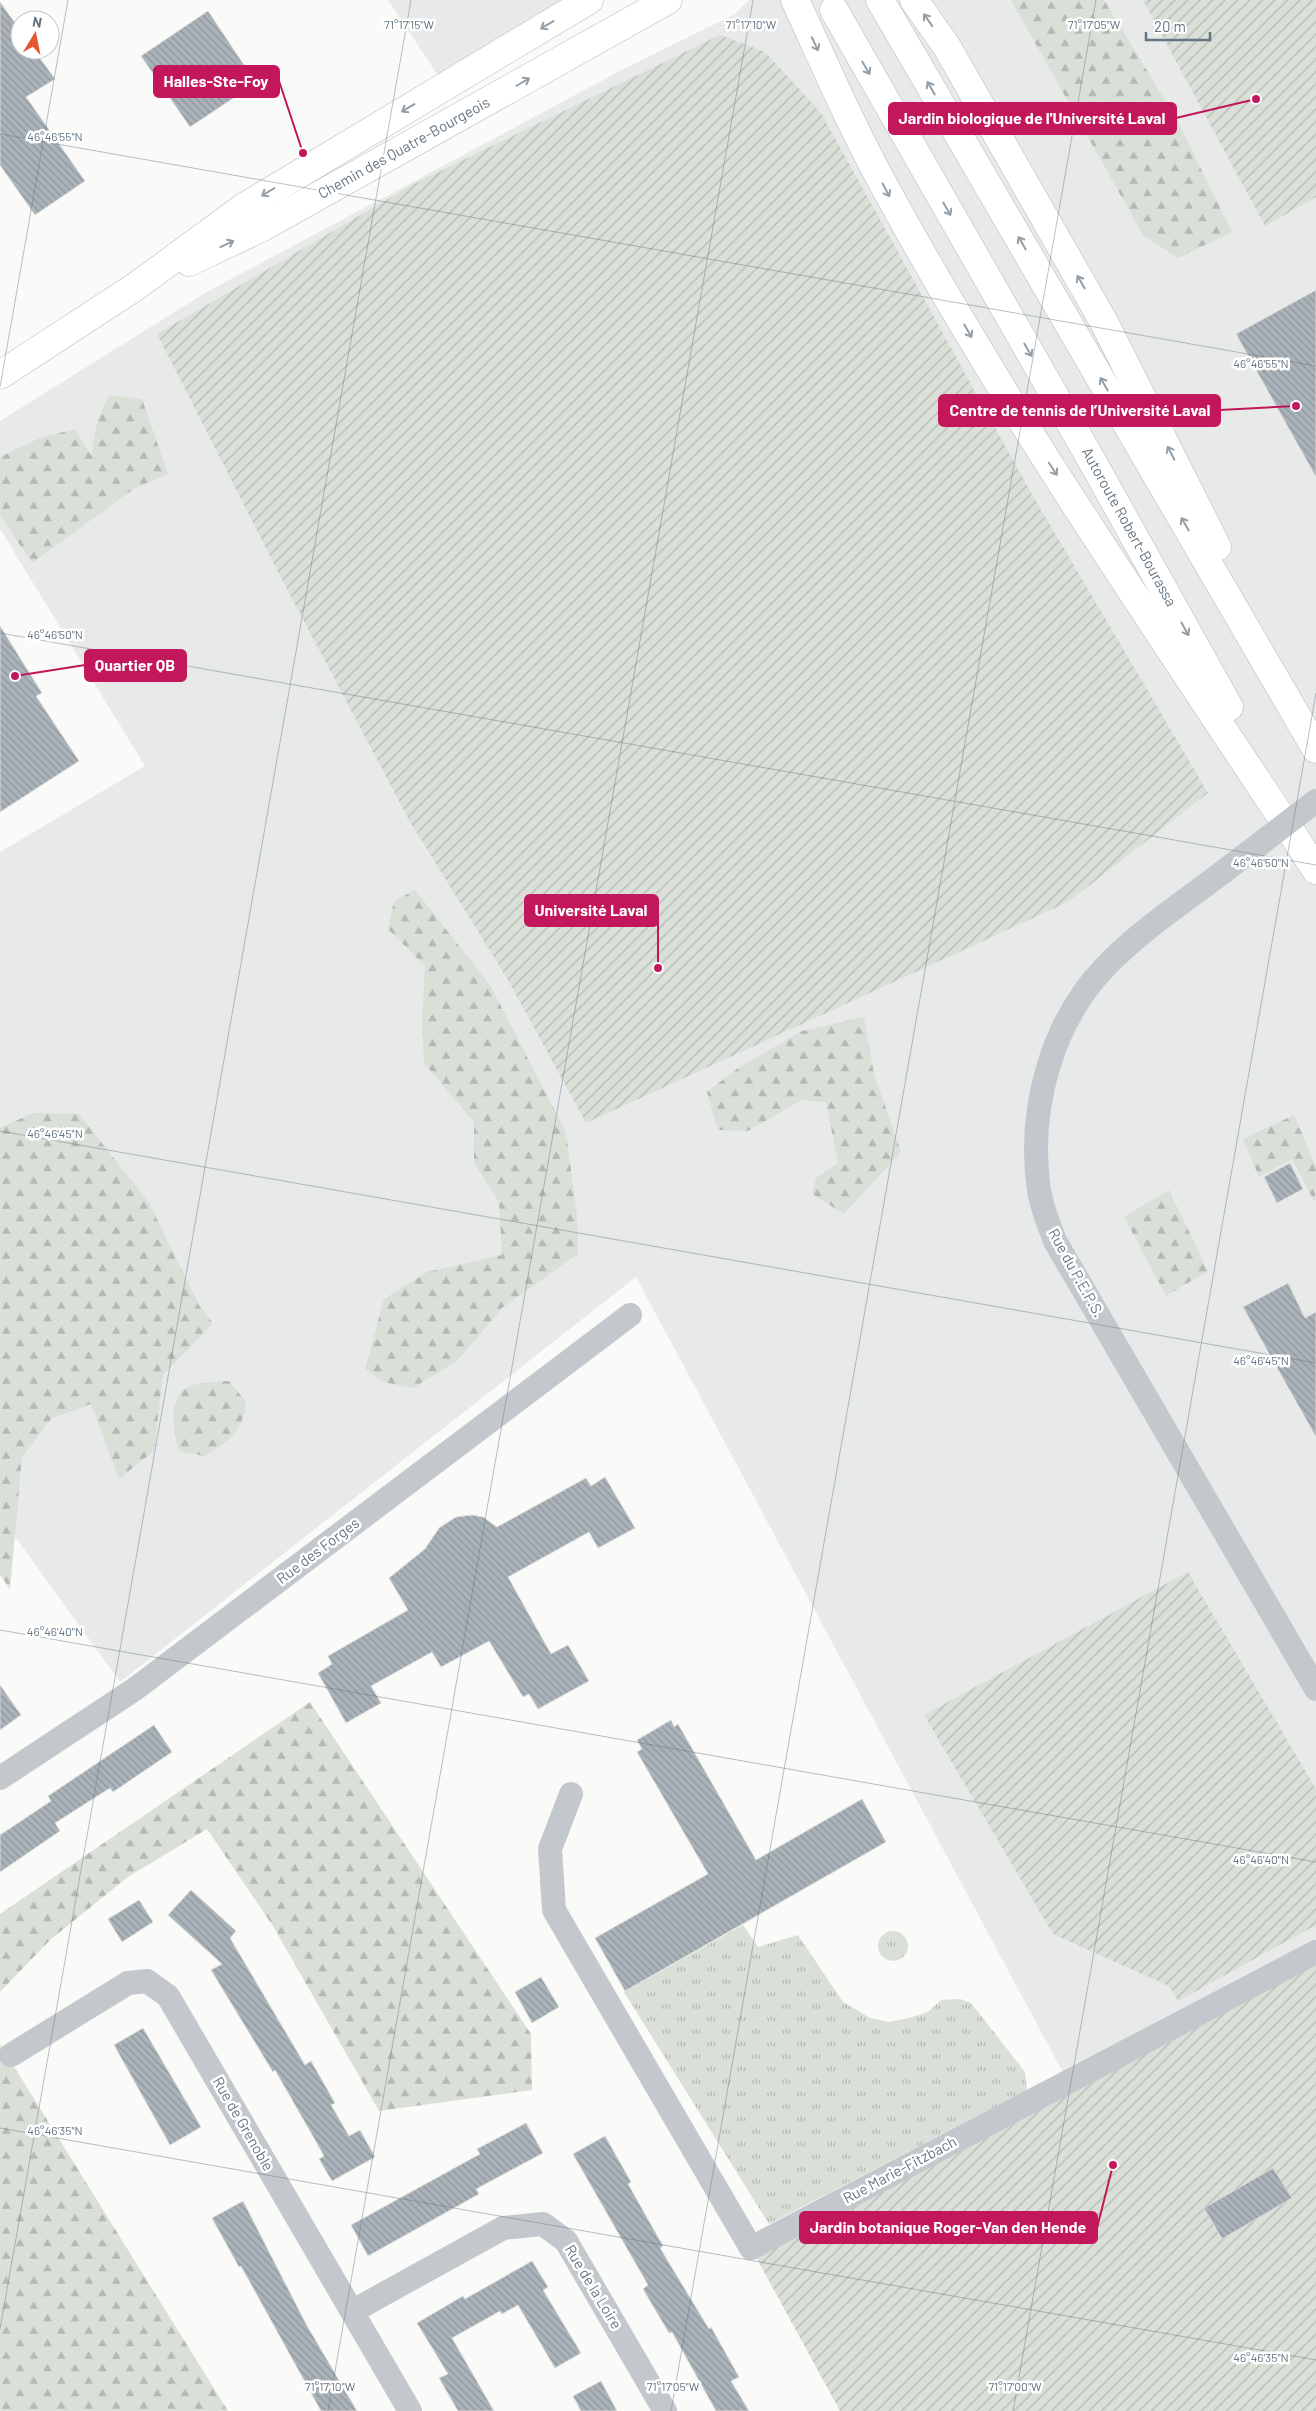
<svg xmlns="http://www.w3.org/2000/svg" width="1316" height="2411" font-family="Barlow,sans-serif">
<style>
.built{fill:#e8e9e9}
.grass{fill:url(#grass-tufts)}
.forest{fill:url(#forest-firs)}
.garden{fill:url(#garden-furrows)}
.building{fill:url(#building-back-hatch);stroke:#dcdcda}
.lines{fill:none;stroke-linecap:round;stroke-linejoin:round}
.major-casing{stroke:#b5babe;stroke-width:29}
.highway-casing{stroke:#b4b9bd;stroke-width:29}
.minor{stroke:#c3c8cc;stroke-width:24}
.major{stroke:#fff;stroke-width:28}
.highway{stroke:#fff;stroke-width:28}
.minor-bridge{stroke:#c3c8cc;stroke-width:24}
.oneway{stroke:#939fa8}
.ticks{fill:none;stroke:#657683;stroke-width:1;stroke-opacity:0.45}
.labels{text-anchor:middle;stroke-width:5;stroke-linejoin:round;paint-order:stroke}
.street-label{font-size:15px;fill:#657683;stroke:#fff}
.ticks-label{font-size:12px;text-anchor:middle;fill:#657683;stroke:#fff;stroke-width:5;stroke-linejoin:round;paint-order:stroke}
.leader{fill:none;stroke:#c2185b;stroke-width:2}
.callout-dot{fill:#c2185b;stroke:#fff;stroke-width:2}
.callout{fill:#c2185b;stroke:#c2185b;stroke-width:2}
.callout-label{font-size:16px;text-anchor:middle;font-weight:bold;fill:#fff}
</style>
<defs>
<pattern id="grass-tufts" width="24" height="20" patternUnits="userSpaceOnUse" patternTransform="scale(1.25)"><rect width="24" height="20" fill="#dadfd7"/><path d="M3 7l-1-3M5 7V3M7 7l1-3M15 17l-1-3M17 17v-4M19 17l1-3" fill="none" stroke="#b4b9b4"/></pattern>
<pattern id="forest-firs" width="22" height="20" patternUnits="userSpaceOnUse" patternTransform="scale(1.25)"><rect width="22" height="20" fill="#dadfd7"/><path d="M5 1l3.5 6h-7zM16 11l3.5 6h-7z" fill="#b4b9b4"/></pattern>
<pattern id="garden-furrows" width="10" height="10" patternUnits="userSpaceOnUse" patternTransform="scale(1.25)"><rect width="10" height="10" fill="#dadfd7"/><path d="M-1 1l2-2M0 10L10 0M9 11l2-2" fill="none" stroke="#b4b9b4"/></pattern>
<pattern id="building-back-hatch" width="6" height="6" patternUnits="userSpaceOnUse" patternTransform="scale(1.25)"><rect width="6" height="6" fill="#aab3b9"/><path d="M-1 5l2 2M0 0l6 6M5-1l2 2" fill="none" stroke="#8e969c"/></pattern>
</defs>
<rect width="100%" height="100%" fill="#fafaf8"/>
<!-- built -->
<g class="built">
<polygon points="388,0 568,0 439,77"/>
<polygon points="749,0 1316,0 1316,1956 1068,2082 636,1277 120,1682 0,1516 0,852 145,766 0,529 0,421 205,293 622,70 735,14"/>
</g>
<!-- grass -->
<g class="grass">
<polygon points="743,1925 758,1947 798,1935 843,2002 870,2018 889,2022 909,2018 928,2012 941,2000 960,1999 971,2003 1025,2072 1027,2090 769,2224 624,1992"/>
<circle cx="893" cy="1946" r="15"/>
</g>
<!-- forest -->
<g class="forest">
<polygon points="1011,0 1104,0 1177,120 1232,232 1178,258 1143,235"/>
<polygon points="109,395 142,399 168,474 135,488 32,563 0,515 0,457 40,438 75,429 91,455 98,419"/>
<polygon points="415,890 490,985 566,1132 577,1216 578,1254 503,1307 457,1361 413,1388 383,1382 365,1369 384,1299 427,1272 502,1255 499,1202 474,1163 474,1122 424,1063 422,1028 425,966 388,929 394,901"/>
<polygon points="864,1017 874,1074 901,1152 844,1214 812,1194 816,1178 838,1163 826,1102 802,1100 748,1131 718,1130 707,1092 738,1068 802,1031"/>
<polygon points="33,1113 79,1114 149,1203 200,1307 213,1323 163,1375 154,1451 119,1479 91,1404 52,1418 22,1457 10,1589 0,1575 0,1128"/>
<polygon points="1294,1115 1316,1166 1315,1203 1292,1159 1259,1177 1243,1139"/>
<polygon points="1169,1190 1208,1271 1166,1296 1124,1217"/>
<path d="M229 1381 246 1402C243 1432 229 1441 204 1456L179 1451C174 1433 166 1396 190 1386 201 1382 217 1382 229 1381Z"/>
<polygon points="310,1702 531,2034 532,2090 379,2111 273,1926 207,1829 128,1877 51,1939 0,1992 0,1914"/>
<polygon points="0,2044 228,2411 0,2411"/>
</g>
<!-- garden -->
<g class="garden">
<polygon points="1143,0 1316,0 1316,197 1265,226"/>
<polygon points="720,35 765,52 821,113 1030,491 1208,793 1068,902 586,1123 508,980 409,820 277,570 157,334 412,185"/>
<polygon points="1188,1572 1316,1789 1316,1925 1178,2001 1169,1986 1053,1934 924,1715"/>
<polygon points="1316,1956 1316,2411 840,2411 751,2248"/>
</g>
<!-- building -->
<g class="building">
<polygon points="0,2 20,30 20,50 34,50 55,79 26,97 85,181 35,215 0,165"/>
<polygon points="208,11 256,83 190,127 141,56"/>
<polygon points="1316,290 1316,477 1236,334"/>
<polygon points="0,626 42,693 36,696 79,761 0,812"/>
<polygon points="1290,1163 1303,1189 1277,1203 1264,1177"/>
<polygon points="1288,1283 1305,1318 1316,1312 1316,1437 1243,1307"/>
<polygon points="605,1477 635,1528 598,1548 589,1532 508,1577 551,1654 568,1645 589,1681 538,1709 529,1694 523,1697 489,1641 441,1667 432,1652 371,1686 381,1703 346,1723 318,1673 332,1664 328,1656 408,1610 389,1578 425,1549 439,1528 456,1517 472,1515 483,1517 497,1527 586,1478 591,1486"/>
<polygon points="0,1685 21,1715 0,1730"/>
<polygon points="671,1720 674,1727 678,1724 756,1860 862,1799 886,1842 625,1991 595,1938 708,1874 637,1752 642,1749 637,1740"/>
<polygon points="154,1725 172,1752 113,1792 110,1788 55,1823 60,1831 0,1872 0,1835 51,1801 48,1796"/>
<polygon points="191,1890 236,1931 230,1938 305,2065 311,2061 335,2103 331,2105 349,2136 360,2130 375,2157 332,2181 319,2159 324,2156 314,2138 275,2070 273,2072 211,1970 222,1964 168,1915"/>
<polygon points="139,1900 153,1922 122,1942 108,1919"/>
<polygon points="541,1977 559,2007 532,2023 515,1992"/>
<polygon points="143,2028 201,2127 170,2145 114,2045"/>
<polygon points="526,2123 543,2153 476,2189 479,2194 368,2256 351,2225 480,2154 477,2149"/>
<polygon points="605,2136 631,2182 628,2184 663,2246 660,2248 709,2329 711,2327 739,2377 731,2381 749,2411 716,2411 672,2332 669,2333 643,2289 648,2285 573,2154"/>
<polygon points="1273,2168 1292,2198 1222,2239 1204,2208"/>
<polygon points="243,2201 306,2324 357,2411 321,2411 241,2266 239,2267 212,2218"/>
<polygon points="532,2261 548,2287 543,2290 581,2353 555,2368 518,2305 502,2314 500,2311 452,2338 494,2411 458,2411 439,2378 448,2374 417,2323 463,2296 465,2299"/>
<polygon points="601,2381 617,2411 581,2411 573,2396"/>
</g>
<g class="lines">
<defs>
<g id="major">
<polyline points="189,262 261,228 668,0"/>
<polyline points="0,375 135,287 244,207 589,0"/>
</g>
<g id="highway">
<path d="M795 0C825 65 853 130 888 193 1016 427 1170 647 1316 870"/>
<polyline points="880,0 1316,749"/>
<polyline points="914,0 947,47 1105,324 1217,547"/>
<polyline points="834,10 1092,461 1229,707"/>
</g>
</defs>
<!-- major casing -->
<use href="#major" class="major-casing"/>
<!-- highway casing -->
<use href="#highway" class="highway-casing"/>
<!-- minor -->
<g class="minor">
<path d="M1223 872C1184 902 1141 930 1107 965 1052 1021 1029 1106 1038 1183 1040 1203 1048 1222 1055 1241L1316 1689"/>
<polyline points="0,1778 135,1689 630,1315"/>
<polyline points="571,1794 550,1849 554,1910 751,2248 1316,1952"/>
<polyline points="11,2055 128,1983 147,1981 168,1996 410,2411"/>
<polyline points="353,2311 503,2228 543,2224 566,2241 665,2411"/>
</g>
<!-- major -->
<use href="#major" class="major"/>
<!-- highway -->
<use href="#highway" class="highway"/>
<!-- minor-bridge -->
<polyline class="minor-bridge" points="1223,872 1316,801"/>
</g>
<!-- one-way arrows -->
<defs><path id="oneway-shaft" d="M-6 0H5M1.5-3L5.5 0L1.5 3" fill="none" stroke-width="1.6" stroke-linecap="round" stroke-linejoin="round" transform="scale(1.25)"/></defs>
<g class="oneway">
<use href="#oneway-shaft" transform="translate(928 20) rotate(-125)"/>
<use href="#oneway-shaft" transform="translate(547 25) rotate(149)"/>
<use href="#oneway-shaft" transform="translate(815 44) rotate(65)"/>
<use href="#oneway-shaft" transform="translate(866 68) rotate(60)"/>
<use href="#oneway-shaft" transform="translate(523 82) rotate(-30)"/>
<use href="#oneway-shaft" transform="translate(931 88) rotate(-120)"/>
<use href="#oneway-shaft" transform="translate(408 108) rotate(149)"/>
<use href="#oneway-shaft" transform="translate(886 190) rotate(62)"/>
<use href="#oneway-shaft" transform="translate(268 192) rotate(149)"/>
<use href="#oneway-shaft" transform="translate(947 209) rotate(60)"/>
<use href="#oneway-shaft" transform="translate(1022 243) rotate(-120)"/>
<use href="#oneway-shaft" transform="translate(227 244) rotate(-25)"/>
<use href="#oneway-shaft" transform="translate(1081 282) rotate(-120)"/>
<use href="#oneway-shaft" transform="translate(968 331) rotate(60)"/>
<use href="#oneway-shaft" transform="translate(1028 350) rotate(60)"/>
<use href="#oneway-shaft" transform="translate(1104 384) rotate(-120)"/>
<use href="#oneway-shaft" transform="translate(1171 453) rotate(-117)"/>
<use href="#oneway-shaft" transform="translate(1053 469) rotate(57)"/>
<use href="#oneway-shaft" transform="translate(1185 524) rotate(-120)"/>
<use href="#oneway-shaft" transform="translate(1185 629) rotate(61)"/>
</g>
<!-- ticks -->
<path class="ticks" d="M0 134 1316 366M0 387 68 0M0 633 1316 865M0 1131 1316 1363M0 1630 1316 1862M0 2128 1316 2360M0 2329 411 0M328 2411 753 0M671 2411 1096 0M1013 2411 1316 693"/>
<g class="labels">
<!-- street labels -->
<g class="street-label">
<text transform="translate(404 148) rotate(-29)" y="5">Chemin des Quatre-Bourgeois</text>
<text transform="translate(1129 527) rotate(61)" y="5">Autoroute Robert-Bourassa</text>
<text transform="translate(1076 1273) rotate(61)" y="5">Rue du P.E.P.S.</text>
<text transform="translate(318 1551) rotate(-37)" y="5">Rue des Forges</text>
<text transform="translate(243 2124) rotate(60)" y="5">Rue de Grenoble</text>
<text transform="translate(900 2170) rotate(-28)" y="5">Rue Marie-Fitzbach</text>
<text transform="translate(593 2287) rotate(59)" y="5">Rue de la Loire</text>
</g>
</g>
<g class="ticks-label">
<text x="409" y="29">71°17'15"W</text>
<text x="751" y="29">71°17'10"W</text>
<text x="1094" y="29">71°17'05"W</text>
<text x="55" y="141">46°46'55"N</text>
<text x="1261" y="368">46°46'55"N</text>
<text x="55" y="639">46°46'50"N</text>
<text x="1261" y="867">46°46'50"N</text>
<text x="55" y="1138">46°46'45"N</text>
<text x="1261" y="1365">46°46'45"N</text>
<text x="55" y="1636">46°46'40"N</text>
<text x="1261" y="1864">46°46'40"N</text>
<text x="55" y="2135">46°46'35"N</text>
<text x="1261" y="2362">46°46'35"N</text>
<text x="330" y="2391">71°17'10"W</text>
<text x="673" y="2391">71°17'05"W</text>
<text x="1015" y="2391">71°17'00"W</text>
</g>
<!-- callouts -->
<path class="leader" d="M303 153L279 81M1256 99L1176 118M1296 406L1220 410M15 676L85 665M658 968L658 911M1113 2165L1097 2228"/>
<g class="callout-dot">
<circle cx="303" cy="153" r="5"/>
<circle cx="1256" cy="99" r="5"/>
<circle cx="1296" cy="406" r="5"/>
<circle cx="15" cy="676" r="5"/>
<circle cx="658" cy="968" r="5"/>
<circle cx="1113" cy="2165" r="5"/>
</g>
<g class="callout">
<rect x="154" y="66" width="125" height="31" rx="5"/>
<rect x="889" y="103" width="287" height="31" rx="5"/>
<rect x="939" y="395" width="281" height="31" rx="5"/>
<rect x="85" y="650" width="101" height="31" rx="5"/>
<rect x="525" y="895" width="133" height="31" rx="5"/>
<rect x="800" y="2212" width="297" height="31" rx="5"/>
</g>
<g class="callout-label">
<text x="216" y="87">Halles-Ste-Foy</text>
<text x="1032" y="124">Jardin biologique de l'Université Laval</text>
<text x="1080" y="416">Centre de tennis de l’Université Laval</text>
<text x="135" y="671">Quartier QB</text>
<text x="591" y="916">Université Laval</text>
<text x="948" y="2233">Jardin botanique Roger-Van den Hende</text>
</g>
<!-- north arrow -->
<g transform="translate(35 35) rotate(10)"><circle r="24" fill="#ffffff" stroke="#c1c8cd"/>
<path d="M0-4L9 19L0 12L-9 19Z" fill="#e4572e"/>
<text y="-8" font-size="14" font-weight="bold" text-anchor="middle" fill="#657683">N</text>
</g>
<!-- scale -->
<path d="M1146 32v8h64v-8" fill="none" stroke="#657683" stroke-width="2.5"/>
<text x="1154" y="32" font-size="15" fill="#657683" stroke="#ffffff" stroke-width="4" paint-order="stroke">20 m</text>
</svg>
